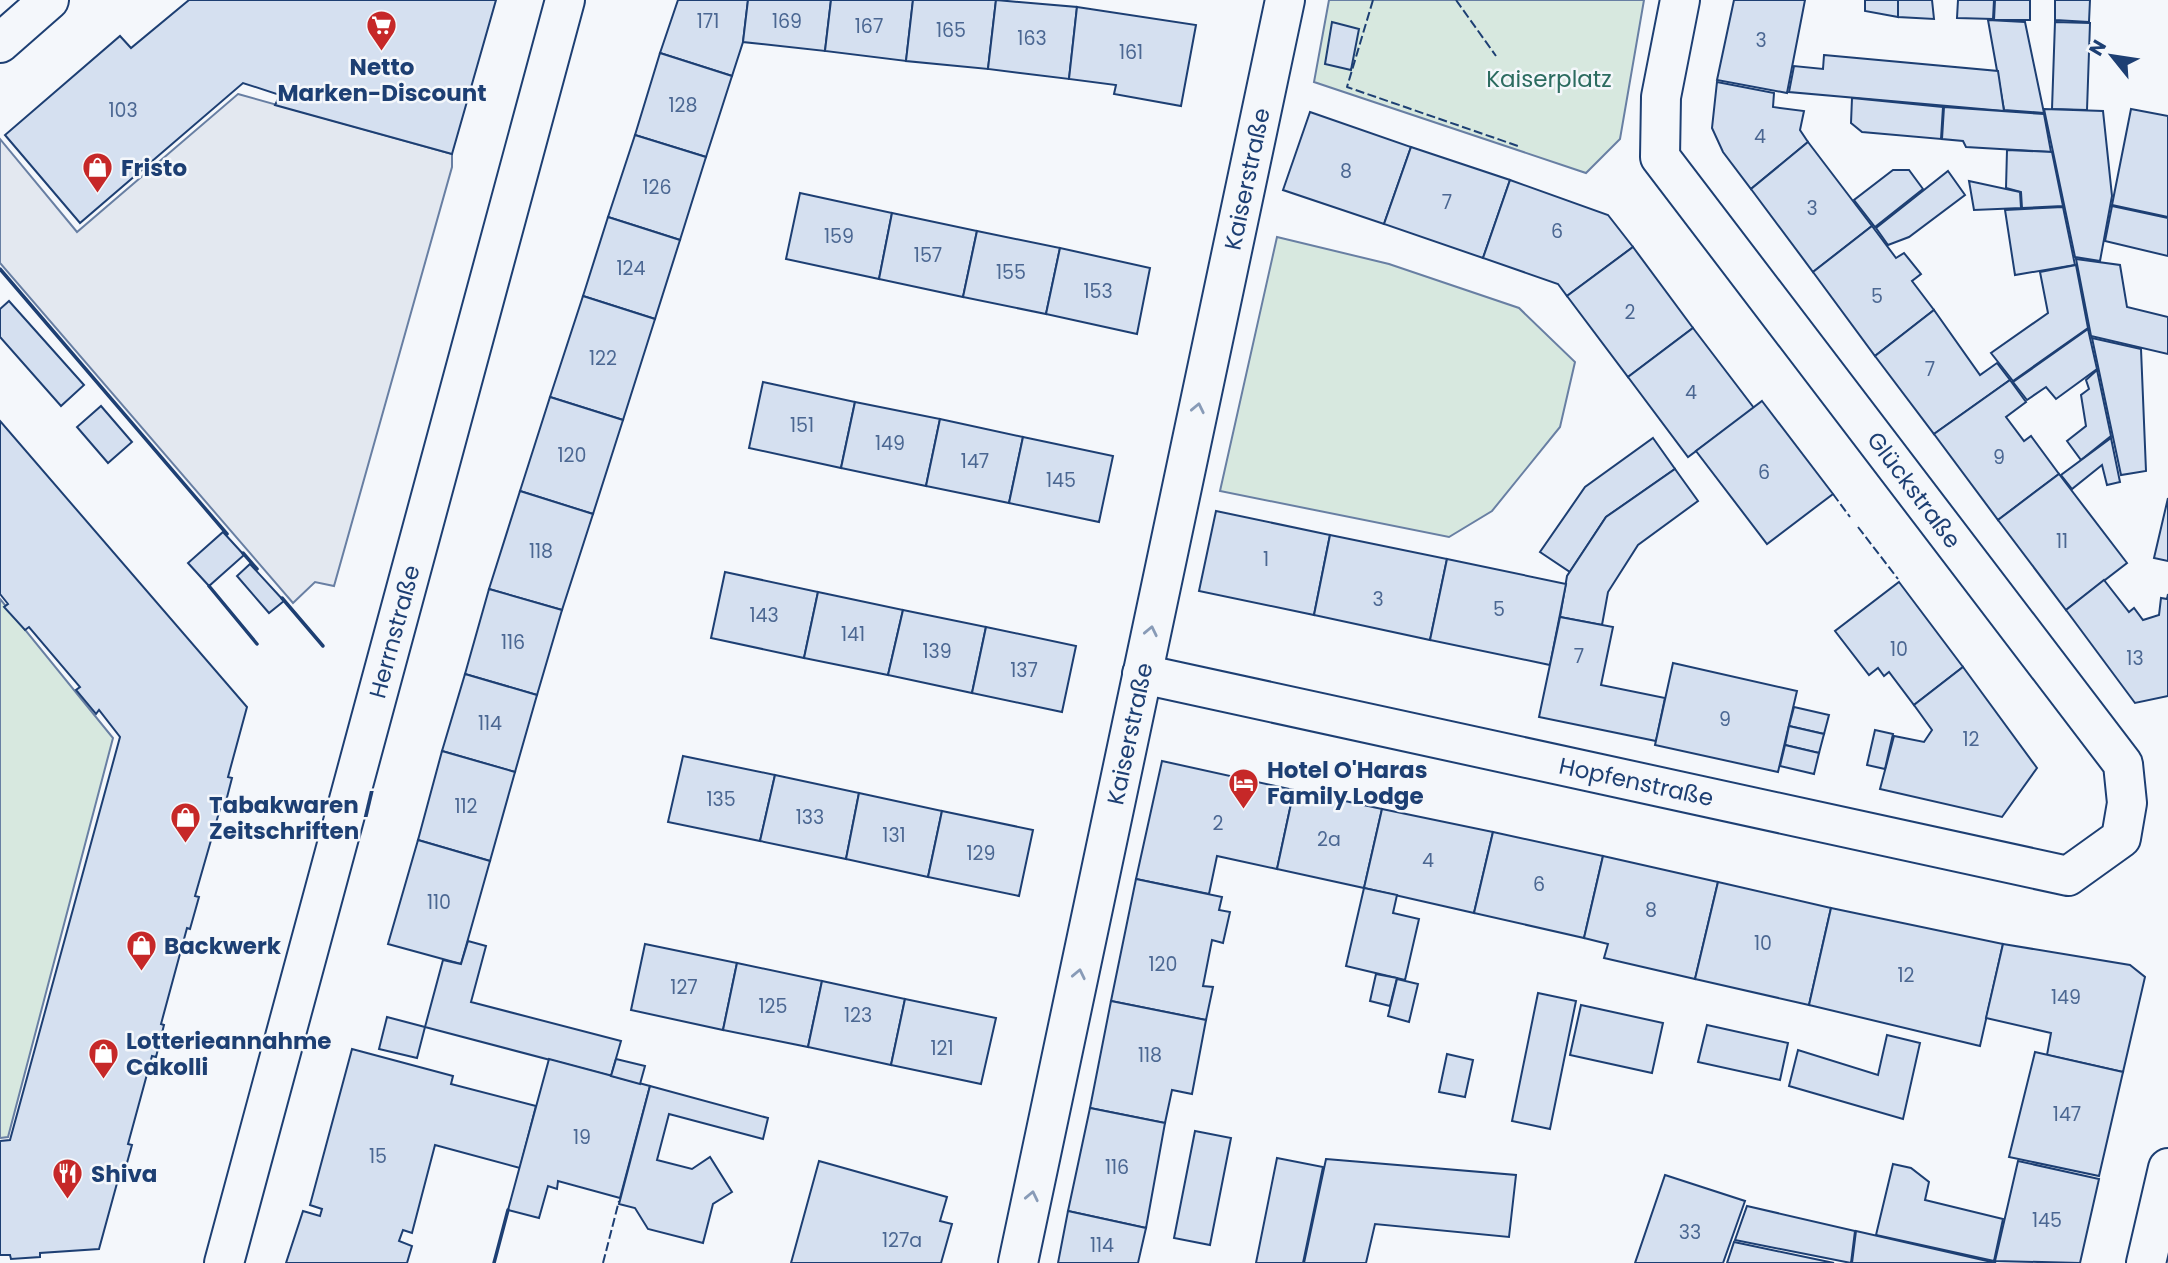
<svg xmlns="http://www.w3.org/2000/svg" width="2168" height="1263" font-family="Poppins,sans-serif">
<style>
.green{fill:#d7e8df;stroke:#687fa3;stroke-width:2}
.parking{fill:#e3e8f0;stroke:#687fa3;stroke-width:2}
.building{fill:#d5e0f0;stroke:#1d3f73;stroke-width:2}
.lines{fill:none;stroke-linecap:round;stroke-linejoin:round}
.minor-casing{stroke:#1d3f73;stroke-width:42}
.minor{stroke:#f4f7fb;stroke-width:38}
.fence{stroke:#1d3f73;stroke-width:2;stroke-dasharray:9 3.5;stroke-linecap:butt}
.wall{stroke:#1d3f73;stroke-width:3.5}
.oneway{stroke:#889bb7}
.labels{text-anchor:middle;stroke-width:5;stroke-linejoin:round;paint-order:stroke}
.number-label{font-size:19px;fill:#4b6792}
.poi-label{font-size:23px;font-weight:bold;fill:#1d3f73;stroke:#f4f7fb;text-anchor:start}
.park-label{font-size:23px;fill:#2c6c60;stroke:#f4f7fb}
.street-label{font-size:23px;fill:#1d3f73;stroke:#f4f7fb}
</style>
<rect width="100%" height="100%" fill="#f4f7fb"/>
<!-- green -->
<g class="green">
<polygon points="1329,0 1644,0 1620,139 1586,173 1314,82"/>
<polygon points="1277,237 1389,264 1519,308 1575,362 1560,427 1492,511 1449,537 1220,491"/>
<polygon points="0,599 113,738 8,1137 0,1138"/>
</g>
<!-- parking -->
<polygon class="parking" points="238,94 452,154 452,167 334,586 315,582 293,603 0,263 0,139 77,232"/>
<!-- building -->
<g class="building">
<polygon points="189,0 496,0 452,154 275,105 280,95 243,83 80,223 5,135 120,36 131,48"/>
<polygon points="678,0 748,0 743,42 732,76 660,53"/>
<polygon points="748,0 831,0 825,51 743,42"/>
<polygon points="831,0 913,0 906,61 825,51"/>
<polygon points="913,0 996,0 988,69 906,61"/>
<polygon points="996,0 1077,7 1069,79 988,69"/>
<polygon points="1734,0 1805,0 1787,93 1717,80"/>
<polygon points="1865,0 1898,0 1898,17 1865,11"/>
<polygon points="1898,0 1932,0 1934,19 1898,17"/>
<polygon points="1958,0 1994,0 1993,19 1957,18"/>
<polygon points="1995,0 2030,0 2030,20 1994,20"/>
<polygon points="2055,0 2090,0 2089,22 2055,20"/>
<polygon points="1077,7 1196,25 1181,106 1114,94 1116,85 1069,79"/>
<polygon points="1988,20 2025,22 2044,113 2004,110"/>
<polygon points="1332,22 1359,29 1351,70 1325,64"/>
<polygon points="2055,22 2090,23 2087,110 2052,109"/>
<polygon points="660,53 732,76 706,157 635,135"/>
<polygon points="1824,55 1998,71 2004,111 1789,92 1794,66 1823,69"/>
<polygon points="1717,82 1774,93 1773,107 1804,111 1800,130 1808,142 1751,189 1723,152 1712,128"/>
<polygon points="1852,98 1943,107 1941,139 1862,132 1851,123"/>
<polygon points="1944,107 2044,114 2051,152 1966,147 1963,141 1942,139"/>
<polygon points="2044,109 2103,111 2112,196 2100,261 2075,257"/>
<polygon points="2131,109 2168,116 2168,217 2112,205"/>
<polygon points="1310,112 1411,147 1384,224 1283,190"/>
<polygon points="635,135 706,157 680,240 608,217"/>
<polygon points="1808,142 1872,226 1813,272 1751,189"/>
<polygon points="1411,147 1510,180 1483,258 1384,224"/>
<polygon points="2007,150 2052,152 2063,206 2022,208 2021,192 2006,188"/>
<polygon points="1893,170 1909,170 1923,189 1875,227 1854,200"/>
<polygon points="1948,171 1965,195 1909,237 1888,245 1876,228"/>
<polygon points="1510,180 1608,215 1633,247 1567,296 1558,284 1483,258"/>
<polygon points="1969,181 2020,192 2021,208 1974,210"/>
<polygon points="800,193 892,213 879,279 786,259"/>
<polygon points="2112,206 2168,218 2168,256 2105,241"/>
<polygon points="2063,207 2075,265 2015,275 2005,210"/>
<polygon points="892,213 977,231 963,297 879,279"/>
<polygon points="608,217 680,240 655,319 583,296"/>
<polygon points="1872,226 1896,258 1904,253 1921,274 1912,281 1934,310 1875,356 1813,272"/>
<polygon points="977,231 1060,248 1046,314 963,297"/>
<polygon points="1633,247 1693,328 1628,377 1567,296"/>
<polygon points="1060,248 1150,268 1137,334 1046,314"/>
<polygon points="2076,259 2120,265 2127,307 2168,317 2168,354 2091,336"/>
<polygon points="2076,265 2088,328 2013,381 1991,353 2048,313 2040,272"/>
<polygon points="583,296 655,319 623,420 550,397"/>
<polygon points="9,301 84,385 61,406 0,337 0,309"/>
<polygon points="1934,310 1980,375 1997,363 2010,380 1934,434 1875,356"/>
<polygon points="1693,328 1754,408 1688,457 1628,377"/>
<polygon points="2088,329 2097,369 2056,399 2046,387 2027,400 2013,382"/>
<polygon points="2092,338 2141,349 2146,471 2121,475"/>
<polygon points="2097,370 2111,436 2081,460 2067,441 2086,426 2081,395 2089,389 2086,380"/>
<polygon points="2010,380 2026,402 2006,417 2024,441 2031,436 2059,474 1998,520 1934,434"/>
<polygon points="763,382 855,402 841,468 749,448"/>
<polygon points="550,397 623,420 593,514 520,491"/>
<polygon points="1762,401 1833,494 1767,544 1696,451"/>
<polygon points="855,402 940,419 926,486 841,468"/>
<polygon points="101,406 132,442 108,463 77,427"/>
<polygon points="940,419 1023,437 1009,503 926,486"/>
<polygon points="0,421 247,707 228,777 232,778 224,809 220,809 195,896 199,897 190,929 187,928 161,1024 164,1025 156,1057 152,1056 128,1144 132,1145 123,1177 119,1176 99,1249 40,1253 40,1257 11,1259 10,1255 0,1255 0,1141 10,1140 120,737 99,710 96,714 76,690 80,687 29,627 25,630 4,607 8,604 0,594"/>
<polygon points="1023,437 1113,456 1099,522 1009,503"/>
<polygon points="1653,438 1675,469 1606,517 1570,572 1540,552 1585,487"/>
<polygon points="2111,438 2120,482 2107,485 2102,465 2072,489 2061,475"/>
<polygon points="1675,469 1698,501 1638,545 1608,592 1602,625 1560,617 1567,576 1606,517"/>
<polygon points="2059,474 2127,563 2066,610 1998,520"/>
<polygon points="520,491 593,514 562,610 489,589"/>
<polygon points="2168,498 2168,561 2154,558"/>
<polygon points="1216,511 1330,535 1314,615 1199,591"/>
<polygon points="223,532 244,555 209,586 188,563"/>
<polygon points="1330,535 1447,559 1430,640 1314,615"/>
<polygon points="1447,559 1566,584 1550,665 1430,640"/>
<polygon points="250,564 284,601 269,613 237,576"/>
<polygon points="725,572 818,592 804,658 711,638"/>
<polygon points="2104,580 2129,612 2134,608 2143,620 2159,615 2161,598 2167,599 2168,594 2168,696 2135,703 2066,610"/>
<polygon points="1899,582 1963,667 1914,705 1889,672 1884,676 1878,668 1869,675 1835,631"/>
<polygon points="489,589 562,610 537,695 465,674"/>
<polygon points="818,592 903,610 888,675 804,658"/>
<polygon points="903,610 986,627 972,693 888,675"/>
<polygon points="1560,617 1613,627 1601,685 1665,698 1656,741 1539,717"/>
<polygon points="986,627 1076,646 1062,712 972,693"/>
<polygon points="1673,663 1797,691 1778,772 1655,745"/>
<polygon points="1963,667 2037,768 2002,817 1880,789 1894,736 1924,742 1932,730 1914,705"/>
<polygon points="465,674 537,695 515,772 442,751"/>
<polygon points="1794,707 1829,715 1824,734 1789,726"/>
<polygon points="1789,726 1824,734 1819,753 1785,745"/>
<polygon points="1875,730 1893,734 1885,769 1867,765"/>
<polygon points="1785,745 1819,753 1814,774 1780,766"/>
<polygon points="442,751 515,772 490,861 418,840"/>
<polygon points="683,756 775,775 760,841 668,822"/>
<polygon points="1162,761 1294,790 1277,869 1217,856 1209,894 1136,879"/>
<polygon points="775,775 859,793 846,859 760,841"/>
<polygon points="1294,790 1382,809 1364,888 1277,869"/>
<polygon points="859,793 942,811 928,877 846,859"/>
<polygon points="1382,809 1493,832 1474,913 1364,888"/>
<polygon points="942,811 1033,830 1019,896 928,877"/>
<polygon points="1493,832 1603,856 1584,938 1474,913"/>
<polygon points="418,840 490,861 461,964 388,944"/>
<polygon points="1603,856 1718,882 1695,979 1604,958 1608,944 1584,938"/>
<polygon points="1136,879 1222,897 1219,910 1230,912 1223,943 1212,940 1203,986 1213,987 1206,1020 1111,1001"/>
<polygon points="1718,882 1831,908 1809,1005 1695,979"/>
<polygon points="1364,888 1397,895 1393,913 1419,919 1405,980 1346,966"/>
<polygon points="1831,908 2003,944 1980,1046 1809,1005"/>
<polygon points="468,941 486,946 471,1002 621,1041 611,1076 425,1027 443,960 461,964"/>
<polygon points="645,944 737,963 723,1030 631,1010"/>
<polygon points="2003,944 2130,965 2145,977 2123,1072 2047,1055 2051,1033 1986,1018"/>
<polygon points="737,963 822,981 808,1047 723,1030"/>
<polygon points="1376,974 1397,978 1390,1006 1370,1001"/>
<polygon points="1397,979 1418,984 1409,1022 1388,1016"/>
<polygon points="822,981 905,999 891,1065 808,1047"/>
<polygon points="1538,993 1576,1001 1550,1129 1512,1121"/>
<polygon points="905,999 996,1018 981,1084 891,1065"/>
<polygon points="1111,1001 1206,1020 1192,1094 1172,1090 1165,1123 1090,1108"/>
<polygon points="1581,1005 1663,1023 1652,1073 1570,1055"/>
<polygon points="387,1017 425,1027 417,1058 379,1049"/>
<polygon points="1707,1025 1788,1043 1780,1080 1698,1062"/>
<polygon points="1887,1035 1920,1043 1903,1119 1789,1086 1798,1050 1878,1075"/>
<polygon points="352,1049 453,1076 451,1084 536,1106 520,1168 435,1145 412,1233 403,1230 399,1241 412,1246 407,1263 286,1263 303,1211 320,1216 322,1209 310,1205"/>
<polygon points="2035,1052 2123,1072 2099,1176 2009,1157"/>
<polygon points="1447,1054 1473,1060 1465,1097 1439,1092"/>
<polygon points="549,1059 650,1086 620,1198 558,1181 557,1189 548,1186 539,1218 508,1210"/>
<polygon points="616,1059 645,1066 640,1084 611,1076"/>
<polygon points="650,1086 768,1118 763,1139 669,1114 657,1160 692,1169 710,1157 732,1192 713,1204 703,1243 648,1229 635,1208 619,1204"/>
<polygon points="1090,1108 1165,1123 1146,1228 1068,1211"/>
<polygon points="1195,1131 1231,1138 1210,1245 1174,1238"/>
<polygon points="1277,1158 1323,1167 1303,1263 1256,1263"/>
<polygon points="1326,1159 1516,1175 1509,1237 1375,1224 1366,1263 1304,1263"/>
<polygon points="819,1161 947,1197 940,1221 952,1224 941,1263 791,1263"/>
<polygon points="2018,1161 2099,1179 2080,1263 1995,1261"/>
<polygon points="1893,1164 1911,1168 1929,1182 1925,1200 2003,1219 1994,1261 1876,1235"/>
<polygon points="1665,1175 1745,1201 1723,1263 1635,1263"/>
<polygon points="1747,1206 1855,1231 1851,1263 1735,1240"/>
<polygon points="1068,1211 1146,1228 1138,1263 1058,1263"/>
<polygon points="1856,1231 1996,1263 1852,1263"/>
<polygon points="1734,1242 1834,1263 1727,1263"/>
</g>
<g class="lines">
<defs>
<g id="minor">
<polyline points="0,43 49,0"/>
<path id="s1" d="M1142 674 2068 876 2121 838 2127 803 2123 764 1660 157 1661 97 1680 0"/>
<path id="s2" d="M224 1263 565 0"/>
<path id="s3" d="M1018 1263 1285 0"/>
<polyline points="2146,1263 2168,1168"/>
</g>
</defs>
<!-- minor casing -->
<use href="#minor" class="minor-casing"/>
<!-- minor -->
<use href="#minor" class="minor"/>
<!-- fence -->
<g class="fence">
<polyline points="1373,0 1347,87 1518,146"/>
<polyline points="1456,0 1496,56"/>
<polyline points="1833,494 1850,517"/>
<polyline points="1858,527 1898,579"/>
<polyline points="603,1263 619,1201"/>
</g>
<!-- wall -->
<g class="wall">
<polyline points="0,269 227,534"/>
<polyline points="243,553 257,569"/>
<polyline points="209,586 257,644"/>
<polyline points="282,598 323,646"/>
<polyline points="494,1263 508,1210"/>
</g>
</g>
<!-- one-way arrows -->
<defs><path id="oneway-chevron" d="M-2-3.5L2.5 0L-2 3.5" fill="none" stroke-width="1.6" stroke-linecap="round" stroke-linejoin="round" transform="scale(1.75)"/></defs>
<g class="oneway">
<use href="#oneway-chevron" transform="translate(1198 408) rotate(-78)"/>
<use href="#oneway-chevron" transform="translate(1151 631) rotate(-78)"/>
<use href="#oneway-chevron" transform="translate(1079 974) rotate(-78)"/>
<use href="#oneway-chevron" transform="translate(1032 1196) rotate(-78)"/>
</g>
<!-- icons -->
<defs>
<symbol id="supermarket-pin" viewBox="-11 -11 22 30"><path d="M0 17L-7.5 6A9.5 9.5 0 1 1 7.5 6Z" fill="#c62828" stroke="#f4f7fb"/><path d="M-6-5.5h2.5l.6 2H6L4.5 2H-2.5L-4.4-4H-6ZM-1.5 3.2a1.3 1.3 0 1 0 .1 0ZM3 3.2a1.3 1.3 0 1 0 .1 0Z" fill="#fff"/></symbol>
<symbol id="shop-pin" viewBox="-11 -11 22 30"><path d="M0 17L-7.5 6A9.5 9.5 0 1 1 7.5 6Z" fill="#c62828" stroke="#f4f7fb"/><path d="M-5-2.5h2.3a2.7 3.5 0 0 1 5.4 0H5L5.5 6h-11ZM-1.5-2.5h3a1.5 2.3 0 0 0-3 0Z" fill="#fff"/></symbol>
<symbol id="hotel-pin" viewBox="-11 -11 22 30"><path d="M0 17L-7.5 6A9.5 9.5 0 1 1 7.5 6Z" fill="#c62828" stroke="#f4f7fb"/><path d="M-6-4.5h1.5V1H6V5H4.5V3h-9V5H-6ZM-4 0a1.8 1.8 0 1 1 3.6 0ZM.5 0V-2.5h3Q6-2.5 6 0Z" fill="#fff"/></symbol>
<symbol id="restaurant-pin" viewBox="-11 -11 22 30"><path d="M0 17L-7.5 6A9.5 9.5 0 1 1 7.5 6Z" fill="#c62828" stroke="#f4f7fb"/><path d="M-5-6h1v4h1v-4h1v4h1v-4h1v5L-1.5 .5V6h-2V.5L-5-1ZM5-6V6H3V1.5H1.5Q1.5-4 5-6Z" fill="#fff"/></symbol>
</defs>
<g fill-rule="evenodd">
<use href="#supermarket-pin" x="364" y="8" width="35" height="47"/>
<use href="#shop-pin" x="80" y="150" width="35" height="47"/>
<use href="#hotel-pin" x="1226" y="766" width="35" height="47"/>
<use href="#shop-pin" x="168" y="800" width="35" height="47"/>
<use href="#shop-pin" x="124" y="928" width="35" height="47"/>
<use href="#shop-pin" x="86" y="1036" width="35" height="47"/>
<use href="#restaurant-pin" x="50" y="1156" width="35" height="47"/>
</g>
<g class="labels">
<!-- number labels -->
<g class="number-label">
<text x="708" y="28">171</text>
<text x="787" y="28">169</text>
<text x="869" y="33">167</text>
<text x="951" y="37">165</text>
<text x="1032" y="45">163</text>
<text x="1761" y="47">3</text>
<text x="1131" y="59">161</text>
<text x="683" y="112">128</text>
<text x="123" y="117">103</text>
<text x="1760" y="143">4</text>
<text x="1346" y="178">8</text>
<text x="657" y="194">126</text>
<text x="1447" y="209">7</text>
<text x="1812" y="215">3</text>
<text x="1557" y="238">6</text>
<text x="839" y="243">159</text>
<text x="928" y="262">157</text>
<text x="631" y="275">124</text>
<text x="1011" y="279">155</text>
<text x="1098" y="298">153</text>
<text x="1877" y="303">5</text>
<text x="1630" y="319">2</text>
<text x="603" y="365">122</text>
<text x="1930" y="376">7</text>
<text x="1691" y="399">4</text>
<text x="802" y="432">151</text>
<text x="890" y="450">149</text>
<text x="572" y="462">120</text>
<text x="1999" y="464">9</text>
<text x="975" y="468">147</text>
<text x="1764" y="479">6</text>
<text x="1061" y="487">145</text>
<text x="2062" y="548">11</text>
<text x="541" y="558">118</text>
<text x="1266" y="566">1</text>
<text x="1378" y="606">3</text>
<text x="1499" y="616">5</text>
<text x="764" y="622">143</text>
<text x="853" y="641">141</text>
<text x="513" y="649">116</text>
<text x="1899" y="656">10</text>
<text x="937" y="658">139</text>
<text x="1579" y="663">7</text>
<text x="2135" y="665">13</text>
<text x="1024" y="677">137</text>
<text x="1725" y="726">9</text>
<text x="490" y="730">114</text>
<text x="1971" y="746">12</text>
<text x="721" y="806">135</text>
<text x="466" y="813">112</text>
<text x="810" y="824">133</text>
<text x="1218" y="830">2</text>
<text x="894" y="842">131</text>
<text x="1329" y="846">2a</text>
<text x="981" y="860">129</text>
<text x="1428" y="867">4</text>
<text x="1539" y="891">6</text>
<text x="439" y="909">110</text>
<text x="1651" y="917">8</text>
<text x="1763" y="950">10</text>
<text x="1163" y="971">120</text>
<text x="1906" y="982">12</text>
<text x="684" y="994">127</text>
<text x="2066" y="1004">149</text>
<text x="773" y="1013">125</text>
<text x="858" y="1022">123</text>
<text x="942" y="1055">121</text>
<text x="1150" y="1062">118</text>
<text x="2067" y="1121">147</text>
<text x="582" y="1144">19</text>
<text x="378" y="1163">15</text>
<text x="1117" y="1174">116</text>
<text x="2047" y="1227">145</text>
<text x="1690" y="1239">33</text>
<text x="902" y="1247">127a</text>
<text x="1102" y="1252">114</text>
</g>
<!-- poi labels -->
<g class="poi-label">
<text x="382" y="75" text-anchor="middle">Netto<tspan x="382" dy="26">Marken-Discount</tspan></text>
<text x="121" y="176">Fristo</text>
<text x="1267" y="778">Hotel O'Haras<tspan x="1267" dy="26">Family Lodge</tspan></text>
<text x="209" y="813">Tabakwaren /<tspan x="209" dy="26">Zeitschriften</tspan></text>
<text x="164" y="954">Backwerk</text>
<text x="126" y="1049">Lotterieannahme<tspan x="126" dy="26">Cakolli</tspan></text>
<text x="91" y="1182">Shiva</text>
</g>
<!-- park labels -->
<g class="park-label">
<text x="1549" y="87">Kaiserplatz</text>
</g>
<!-- street labels -->
<g class="street-label">
<text dy="8" stroke="none"><textPath href="#s3" startOffset="1108">Kaiserstraße</textPath></text>
<text transform="translate(1914 490) rotate(53)" y="8">Glückstraße</text>
<text dy="8" stroke="none"><textPath href="#s2" startOffset="654">Herrnstraße</textPath></text>
<text dy="8" stroke="none"><textPath href="#s3" startOffset="541">Kaiserstraße</textPath></text>
<text dy="8" stroke="none"><textPath href="#s1" startOffset="506">Hopfenstraße</textPath></text>
</g>
</g>
<!-- north arrow -->
<g transform="translate(2112 56) rotate(300)" stroke="#f4f7fb" stroke-width="5" paint-order="stroke">
<path d="M0-5L12 26L0 18L-12 26Z" fill="#1d3f73"/>
<text y="-10" font-size="19" font-weight="bold" text-anchor="middle" fill="#1d3f73">N</text>
</g>
</svg>
